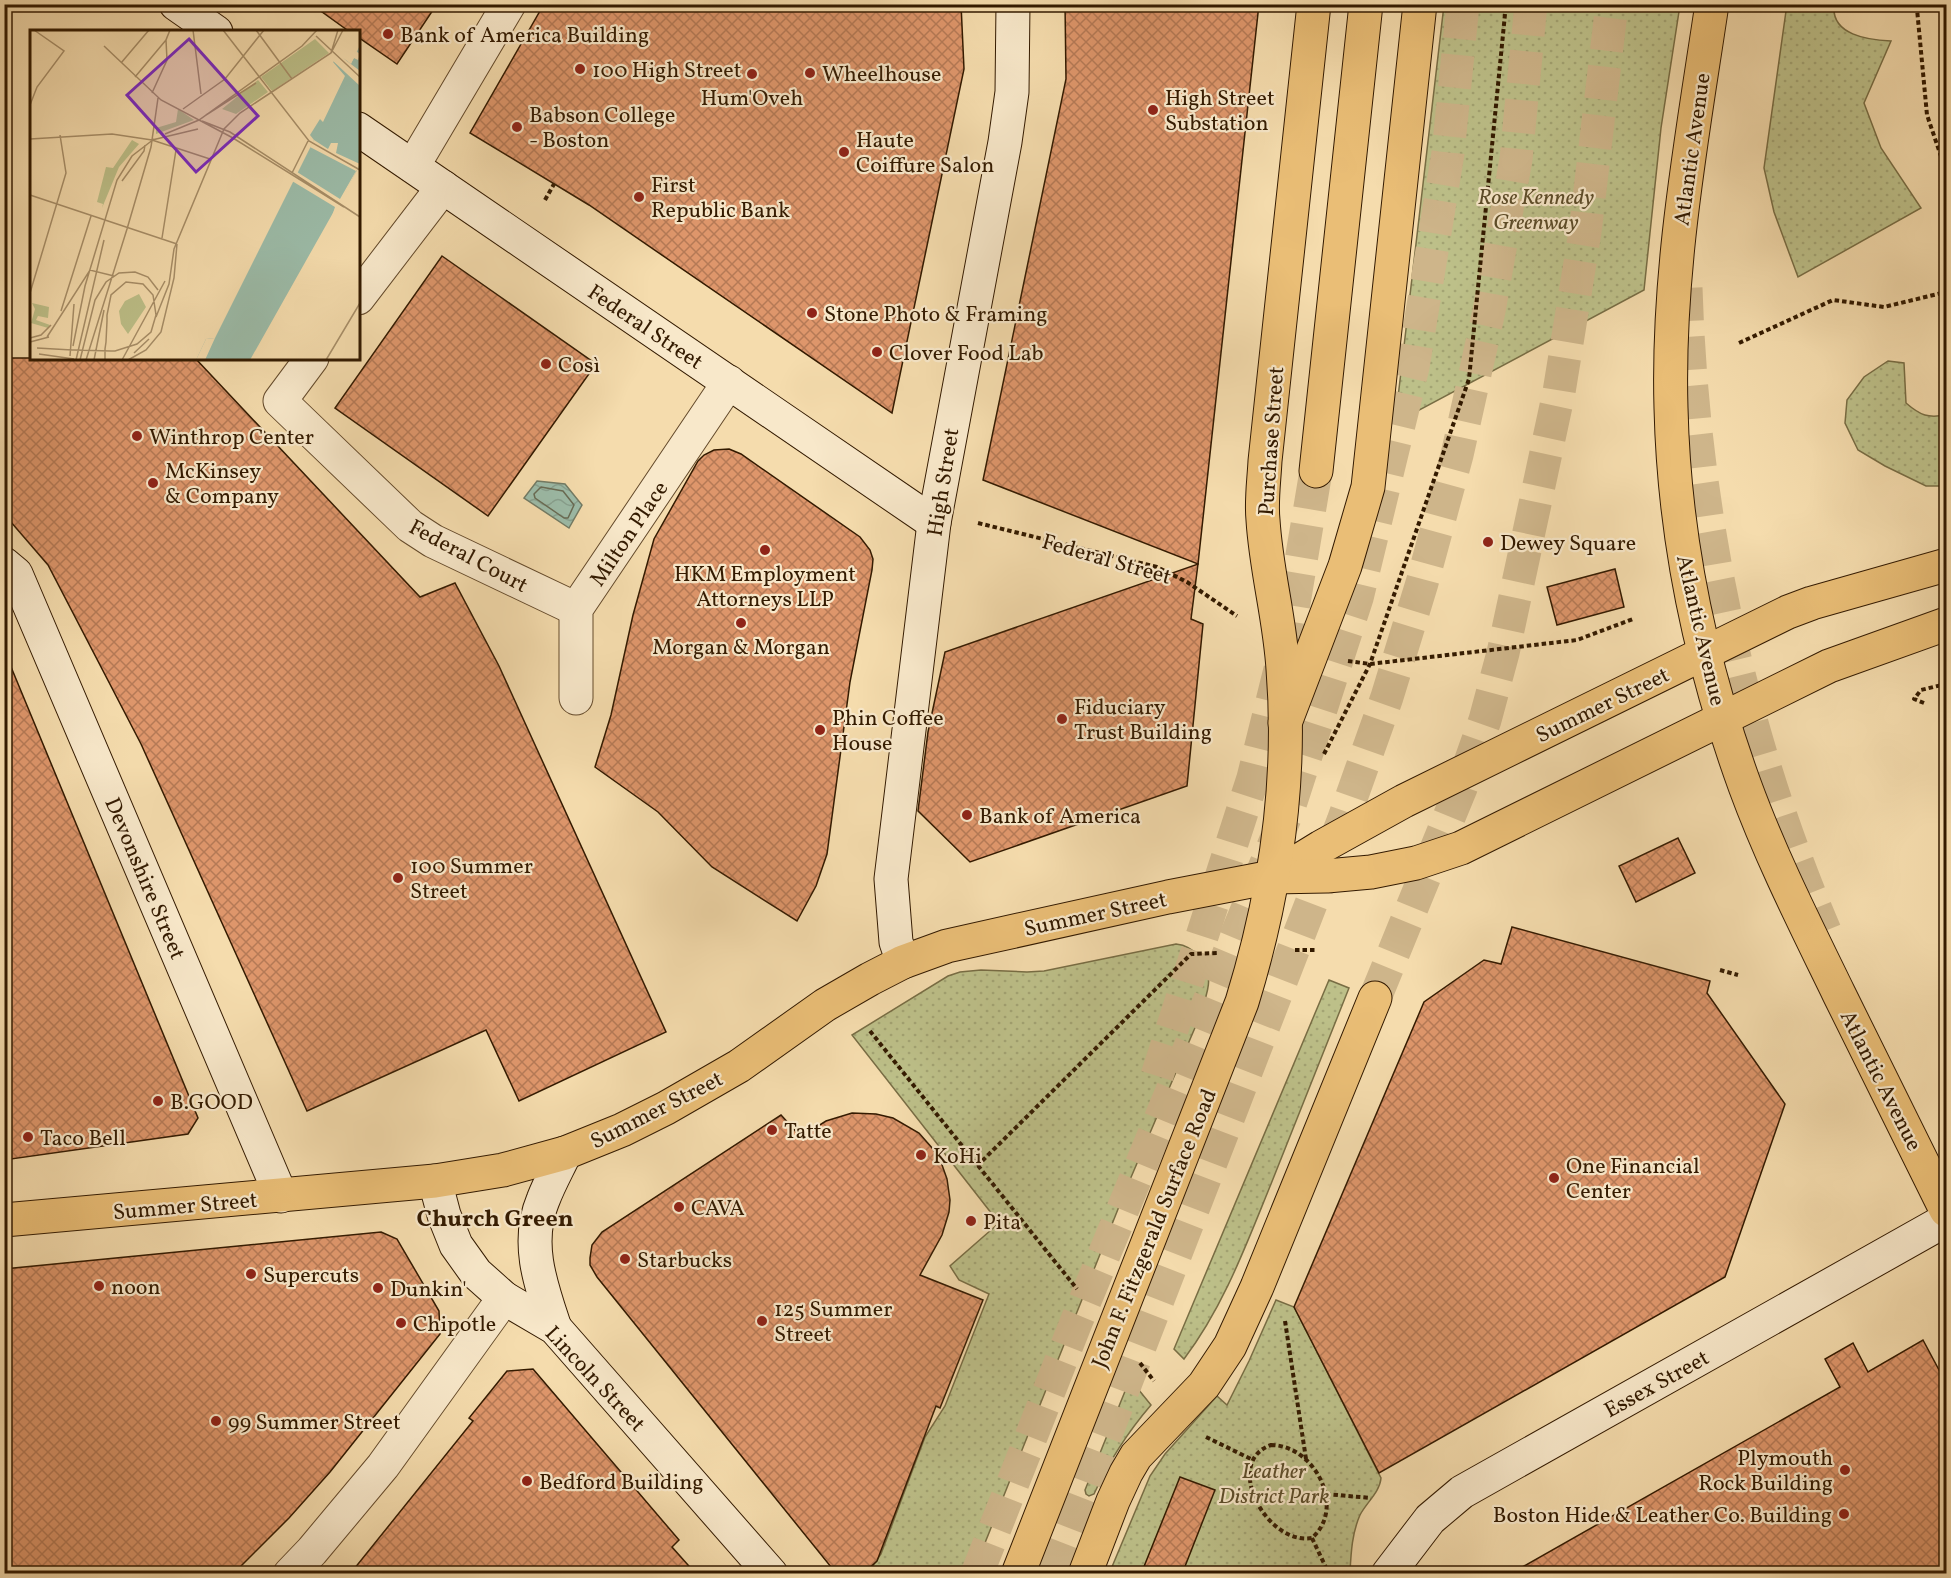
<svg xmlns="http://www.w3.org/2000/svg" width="1951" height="1578" font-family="Vollkorn,serif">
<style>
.grass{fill:url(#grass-dots);stroke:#786d44;stroke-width:1.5}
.water{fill:url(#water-waves);stroke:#727b65;stroke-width:1.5}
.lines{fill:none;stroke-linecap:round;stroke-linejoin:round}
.shore{stroke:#686b54;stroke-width:1.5}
.building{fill:url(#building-cross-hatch);stroke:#331a00;stroke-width:1.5}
.highway-tunnel{stroke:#ceb58a;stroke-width:33;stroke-dasharray:33 16;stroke-linecap:butt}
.street-casing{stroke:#644a2b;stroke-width:35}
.secondary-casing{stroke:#331a00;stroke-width:35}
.primary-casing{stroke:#331a00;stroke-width:35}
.highway-casing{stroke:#331a00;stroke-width:35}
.path{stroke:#331a00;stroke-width:4;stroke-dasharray:4.5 3;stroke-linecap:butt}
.street{stroke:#f8e8ca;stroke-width:33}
.secondary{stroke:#f8e8ca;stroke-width:33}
.primary{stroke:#eabe76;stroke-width:33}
.highway{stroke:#eabe76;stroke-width:33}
.poi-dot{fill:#8f2418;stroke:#f8e8ca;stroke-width:2}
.labels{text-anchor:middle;stroke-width:4.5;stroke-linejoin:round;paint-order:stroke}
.poi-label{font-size:22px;fill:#331a00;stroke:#f8e8ca;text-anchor:start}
.street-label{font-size:22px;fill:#331a00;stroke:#f8e8ca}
.park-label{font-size:22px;font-style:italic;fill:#5c4c29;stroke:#f8e8ca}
.neighbourhood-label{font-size:24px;font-weight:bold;fill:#331a00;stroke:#f8e8ca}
.inset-road{fill:none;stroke:#a78e68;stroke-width:1.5}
.view{fill:#7b2cbf;fill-opacity:0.15;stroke:#7b2cbf;stroke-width:3}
.inset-edge{fill:none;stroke:#331a00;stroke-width:3}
</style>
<defs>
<pattern id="grass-dots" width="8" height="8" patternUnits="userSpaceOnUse" patternTransform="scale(1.5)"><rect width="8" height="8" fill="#bdc089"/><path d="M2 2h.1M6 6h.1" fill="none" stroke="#a3a474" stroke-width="1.8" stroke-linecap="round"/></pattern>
<pattern id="water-waves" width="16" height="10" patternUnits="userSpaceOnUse" patternTransform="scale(1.5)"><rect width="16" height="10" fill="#9cbca9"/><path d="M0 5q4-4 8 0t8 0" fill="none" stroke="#87a190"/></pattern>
<pattern id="building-cross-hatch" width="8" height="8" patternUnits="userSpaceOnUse" patternTransform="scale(1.5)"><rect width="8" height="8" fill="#de966b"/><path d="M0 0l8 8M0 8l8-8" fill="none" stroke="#b57a56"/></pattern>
</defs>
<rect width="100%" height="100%" fill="#f5dcad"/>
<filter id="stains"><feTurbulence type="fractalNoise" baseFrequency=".00333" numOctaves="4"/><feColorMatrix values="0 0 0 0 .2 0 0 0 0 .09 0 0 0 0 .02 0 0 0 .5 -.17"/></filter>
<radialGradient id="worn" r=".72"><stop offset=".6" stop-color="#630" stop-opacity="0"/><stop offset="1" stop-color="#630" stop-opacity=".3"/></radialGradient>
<!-- grass -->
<g class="grass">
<path d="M1787 4 1834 5C1831 35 1868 40 1891 41L1864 103 1881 148 1921 208 1798 277 1774 212 1764 168Z"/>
<polygon points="1444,5 1680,5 1661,128 1644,290 1395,423"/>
<path d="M1888 361 1904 363 1906 403C1921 416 1928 418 1946 415V486H1926L1885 466 1858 450 1845 423 1847 400 1864 377Z"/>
<path d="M1176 944C1187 945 1194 950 1201 958 1217 977 1204 1002 1197 1023L1126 1189 973 1573H860L872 1567 881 1554 925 1437 945 1406 989 1294 959 1280 950 1266 999 1223 852 1035 948 976 960 972 981 970 1027 972 1044 971Z"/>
<path d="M1329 980 1349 988C1323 1053 1297 1118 1271 1184 1246 1245 1224 1306 1184 1359L1174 1349Z"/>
<path d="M1276 1300 1294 1307 1381 1478C1380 1492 1366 1503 1360 1515 1352 1533 1351 1553 1350 1572L1348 1574H1109L1150 1476 1165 1454 1217 1396 1227 1405 1249 1361Z"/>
<path d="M1130 1379 1151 1405C1127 1433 1109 1461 1094 1494L1089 1496 1086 1494 1085 1490Z"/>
</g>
<!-- water -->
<polygon class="water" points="537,481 565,484 582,505 569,528 524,498"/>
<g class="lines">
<!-- shore -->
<polygon class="shore" points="541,487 563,491 574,505 568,518 564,518 535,498 534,494"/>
</g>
<!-- building -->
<g class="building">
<polygon points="311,4 437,4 397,64 358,37 358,32 350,32"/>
<polygon points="544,4 961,4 964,69 892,413 589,205 470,133"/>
<polygon points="1065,4 1259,4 1198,564 983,480 1066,79"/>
<polygon points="442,256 596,364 488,516 335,408"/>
<polygon points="4,358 195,358 420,597 455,583 499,666 666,1032 519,1101 486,1030 307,1111 141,744 48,565 4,514"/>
<polygon points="729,449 741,454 860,537 870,550 873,559 872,570 850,682 827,854 816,886 797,921 712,867 658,812 595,767 611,715 633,615 654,539 698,461 704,455 714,450"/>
<polygon points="1198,564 1191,619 1203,624 1187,786 970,862 918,811 928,732 945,652"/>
<polygon points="1615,569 1624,607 1557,625 1547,587"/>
<polygon points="4,650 198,1118 188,1134 4,1160"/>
<polygon points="1678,838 1695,873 1636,902 1619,866"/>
<polygon points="1512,927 1710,981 1707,993 1785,1104 1725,1277 1379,1473 1294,1307 1424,1002 1484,960 1501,964"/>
<polygon points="852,1113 876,1114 893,1118 919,1133 933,1149 941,1162 947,1179 950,1200 949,1212 942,1235 920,1275 983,1300 940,1408 936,1406 877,1561 865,1572 842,1574 831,1567 597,1277 590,1265 590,1258 592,1245 602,1232 781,1115 801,1137 826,1121"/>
<polygon points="381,1232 397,1239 439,1311 440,1334 330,1472 289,1518 233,1574 4,1574 4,1269"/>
<polygon points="1923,1340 1947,1385 1947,1574 1510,1574 1840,1387 1825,1359 1853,1343 1868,1372"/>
<polygon points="533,1369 679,1540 672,1547 696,1574 350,1574 473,1421 469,1418 507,1371"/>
<polygon points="1180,1477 1215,1490 1182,1574 1141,1574"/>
</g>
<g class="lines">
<!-- highway-tunnel -->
<g class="highway-tunnel">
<path d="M1686 288C1693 509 1738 727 1825 931"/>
<polyline points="1375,998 1461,788 1485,720 1503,653 1559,392 1585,232 1612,4"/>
<polyline points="1157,1076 1253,778 1289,633 1316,471"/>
<polyline points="977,1574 1077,1320 1289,808 1357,598 1413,367 1448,153 1463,4"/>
<polyline points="1052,1574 1343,821 1387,697 1422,583 1457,455 1489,311 1516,159 1531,4"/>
</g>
<defs>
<g id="street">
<polyline points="413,166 509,4"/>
<polyline points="358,298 443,187"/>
<polyline points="312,358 280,401 410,526 433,541 576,609"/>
<polyline points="576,698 576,609 729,382"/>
<polyline points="290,1574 312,1551 383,1466 504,1298"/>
</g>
<g id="secondary">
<polyline points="176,4 216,32"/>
<polyline points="358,129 934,523"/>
<polyline points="4,564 16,574 281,1196"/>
<polyline points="903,962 896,942 891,879 934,523 1005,142 1012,92 1013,4"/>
<polyline points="435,1181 444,1215 456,1245 476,1273 504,1298 555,1328 771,1574"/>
<path d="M555 1328C541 1286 525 1243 543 1200 549 1184 558 1168 565 1153"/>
<polyline points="1388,1574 1430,1519 1462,1492 1946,1220"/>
</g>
<g id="primary">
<path d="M1712 4C1692 138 1667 272 1671 408 1674 537 1701 665 1745 786 1771 857 1806 926 1839 994 1875 1066 1911 1138 1946 1210"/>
<polyline points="1272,877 1321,847 1404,801 1788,612 1812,603 1946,565"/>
<polyline points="4,1220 435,1181 503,1170 565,1153 622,1130 666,1108 739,1066 825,1005 870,979 903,962 947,946 1168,897 1272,877 1327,876 1371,872 1416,863 1461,848 1829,666 1946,624"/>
<path d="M1018 1574 1242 1002C1275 895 1292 781 1283 669 1280 619 1266 570 1263 520 1261 501 1264 481 1265 461L1314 4"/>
</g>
<g id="highway">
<polyline points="1316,471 1366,4"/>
<polyline points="1285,723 1345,566 1368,487 1420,4"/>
<polyline points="1085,1574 1113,1501 1126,1473 1136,1456 1204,1385 1230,1346 1257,1287 1375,998"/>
</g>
</defs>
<!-- street casing -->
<use href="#street" class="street-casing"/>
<!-- secondary casing -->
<use href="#secondary" class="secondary-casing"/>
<!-- primary casing -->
<use href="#primary" class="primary-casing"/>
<!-- highway casing -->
<use href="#highway" class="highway-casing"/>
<!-- path -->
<g class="path">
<polyline points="1899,4 1917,9 1927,115 1946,171"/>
<polyline points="545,200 554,184"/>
<polyline points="1739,343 1833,300 1884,307 1946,292"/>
<polyline points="978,523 1157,567 1187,582 1237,616"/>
<polyline points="1348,661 1370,664 1577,640 1633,619"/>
<polyline points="1924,703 1914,699 1921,690 1946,684"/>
<polyline points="1324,754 1370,664 1469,379 1506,4"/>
<polyline points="1295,950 1315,950"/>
<polyline points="1720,970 1738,975"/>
<polyline points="870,1031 1077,1289"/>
<polyline points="977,1166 1191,954 1218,953"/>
<polyline points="1285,1321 1306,1459"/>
<polyline points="1140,1363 1154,1381"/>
<polyline points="1206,1437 1253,1460"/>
<path d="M1271 1445C1314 1445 1347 1507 1312 1538 1267 1546 1222 1462 1271 1445Z"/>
<polyline points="1326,1494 1371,1498"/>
<polyline points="1312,1538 1329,1574"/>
</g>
<!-- street -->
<use href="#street" class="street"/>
<!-- secondary -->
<use href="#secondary" class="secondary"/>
<!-- primary -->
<use href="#primary" class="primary"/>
<!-- highway -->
<use href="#highway" class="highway"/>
</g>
<!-- markers -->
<g class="poi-dot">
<circle cx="388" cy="34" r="6"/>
<circle cx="580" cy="69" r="6"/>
<circle cx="810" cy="73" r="6"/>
<circle cx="752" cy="74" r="6"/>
<circle cx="1153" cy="110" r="6"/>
<circle cx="517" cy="127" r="6"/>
<circle cx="844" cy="152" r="6"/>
<circle cx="639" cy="197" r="6"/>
<circle cx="812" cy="313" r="6"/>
<circle cx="877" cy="352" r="6"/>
<circle cx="546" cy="364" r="6"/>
<circle cx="137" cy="436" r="6"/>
<circle cx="153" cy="483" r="6"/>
<circle cx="1488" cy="542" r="6"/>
<circle cx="765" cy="550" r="6"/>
<circle cx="741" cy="623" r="6"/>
<circle cx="1062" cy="719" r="6"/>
<circle cx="820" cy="730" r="6"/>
<circle cx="967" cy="815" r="6"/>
<circle cx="398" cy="878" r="6"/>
<circle cx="158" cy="1101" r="6"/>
<circle cx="772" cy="1130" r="6"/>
<circle cx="28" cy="1137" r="6"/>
<circle cx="921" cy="1155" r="6"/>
<circle cx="1554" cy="1178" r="6"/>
<circle cx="679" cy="1207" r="6"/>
<circle cx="971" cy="1221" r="6"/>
<circle cx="625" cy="1259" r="6"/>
<circle cx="251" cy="1274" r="6"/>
<circle cx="99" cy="1286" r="6"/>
<circle cx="378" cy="1288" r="6"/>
<circle cx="762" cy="1321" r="6"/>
<circle cx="401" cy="1323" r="6"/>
<circle cx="216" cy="1421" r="6"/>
<circle cx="1845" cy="1470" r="6"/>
<circle cx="527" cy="1481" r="6"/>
<circle cx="1844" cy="1514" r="6"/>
</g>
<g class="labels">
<!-- poi labels -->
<g class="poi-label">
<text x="400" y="42">Bank of America Building</text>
<text x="592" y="77">100 High Street</text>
<text x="822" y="81">Wheelhouse</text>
<text x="752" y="105" text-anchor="middle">Hum'Oveh</text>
<text x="1165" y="105">High Street<tspan x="1165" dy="25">Substation</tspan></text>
<text x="529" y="122">Babson College<tspan x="529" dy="25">- Boston</tspan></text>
<text x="856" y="147">Haute<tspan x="856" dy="25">Coiffure Salon</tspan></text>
<text x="651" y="192">First<tspan x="651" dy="25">Republic Bank</tspan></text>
<text x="824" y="321">Stone Photo &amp; Framing</text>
<text x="889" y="360">Clover Food Lab</text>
<text x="558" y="372">Così</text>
<text x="149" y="444">Winthrop Center</text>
<text x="165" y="478">McKinsey<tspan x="165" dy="25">&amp; Company</tspan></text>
<text x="1500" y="550">Dewey Square</text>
<text x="765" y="581" text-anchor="middle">HKM Employment<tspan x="765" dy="25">Attorneys LLP</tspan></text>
<text x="741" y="654" text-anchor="middle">Morgan &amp; Morgan</text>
<text x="1074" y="714">Fiduciary<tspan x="1074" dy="25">Trust Building</tspan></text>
<text x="832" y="725">Phin Coffee<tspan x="832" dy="25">House</tspan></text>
<text x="979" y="823">Bank of America</text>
<text x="410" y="873">100 Summer<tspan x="410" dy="25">Street</tspan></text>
<text x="170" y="1109">B.GOOD</text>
<text x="784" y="1138">Tatte</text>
<text x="40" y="1145">Taco Bell</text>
<text x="933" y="1163">KoHi</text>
<text x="1566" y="1173">One Financial<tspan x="1566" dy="25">Center</tspan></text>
<text x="691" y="1215">CAVA</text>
<text x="983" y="1229">Pita</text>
<text x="637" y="1267">Starbucks</text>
<text x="263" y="1282">Supercuts</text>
<text x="111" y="1294">noon</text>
<text x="390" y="1296">Dunkin'</text>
<text x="774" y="1316">125 Summer<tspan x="774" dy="25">Street</tspan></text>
<text x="413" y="1331">Chipotle</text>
<text x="228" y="1429">99 Summer Street</text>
<text x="1833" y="1465" text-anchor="end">Plymouth<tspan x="1833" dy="25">Rock Building</tspan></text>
<text x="539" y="1489">Bedford Building</text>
<text x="1832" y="1522" text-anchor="end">Boston Hide &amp; Leather Co. Building</text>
</g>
<!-- street labels -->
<g class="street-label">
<text transform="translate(1691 149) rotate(-82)" y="8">Atlantic Avenue</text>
<text transform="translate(646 326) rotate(34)" y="8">Federal Street</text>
<text transform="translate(1270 441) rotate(-86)" y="8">Purchase Street</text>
<text transform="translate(942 482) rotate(-81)" y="8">High Street</text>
<text transform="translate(628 533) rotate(-56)" y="8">Milton Place</text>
<text transform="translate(469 555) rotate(28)" y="8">Federal Court</text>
<text transform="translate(1107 558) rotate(16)" y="8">Federal Street</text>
<text transform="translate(1702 630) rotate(77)" y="8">Atlantic Avenue</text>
<text transform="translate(1602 704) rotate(-26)" y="8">Summer Street</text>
<text transform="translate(146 878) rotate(67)" y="8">Devonshire Street</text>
<text transform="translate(1095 913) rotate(-12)" y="8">Summer Street</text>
<text transform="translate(1882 1080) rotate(63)" y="8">Atlantic Avenue</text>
<text transform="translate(656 1109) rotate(-27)" y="8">Summer Street</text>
<text transform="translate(185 1205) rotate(-5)" y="8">Summer Street</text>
<text transform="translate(1153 1228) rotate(-68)" y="8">John F. Fitzgerald Surface Road</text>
<text transform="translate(596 1378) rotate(47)" y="8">Lincoln Street</text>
<text transform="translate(1656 1383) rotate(-29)" y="8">Essex Street</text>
</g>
<!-- park labels -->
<g class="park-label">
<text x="1536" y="204">Rose Kennedy<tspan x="1536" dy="25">Greenway</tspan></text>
<text x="1274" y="1478">Leather<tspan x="1274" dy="25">District Park</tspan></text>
</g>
<!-- neighbourhood labels -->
<g class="neighbourhood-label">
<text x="495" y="1226">Church Green</text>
</g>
</g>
<!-- overview -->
<g transform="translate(30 30)">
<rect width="330" height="330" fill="#f5dcad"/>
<path d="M285 9 299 23 242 61 231 47ZM228 50 238 62 206 84 192 79ZM148 79 164 90 126 104V98L146 92ZM102 110 109 114 89 137 72 178 73 174 67 172 76 137 83 138ZM109 264 116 277 98 304 91 294 89 281 95 271ZM2 273 19 277 18 288 8 286 6 290 20 295 18 298 1 293 5 279Z" fill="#bdc089"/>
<path d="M330 15V135L220 330H166L176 309 185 308 284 110 280 105 290 89 293 92 315 46 303 32 310 25 321 34Z" fill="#9cbca9"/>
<path d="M324 20 330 24 328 30 324 28 321 33 313 28 330 41V56L302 30 312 23 320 30ZM284 110 298 119 301 113H308L306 123 330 134 300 192 305 177 262 151 267 142 310 169 326 141 280 117ZM185 308 175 330H166L176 309Z" fill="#f5dcad"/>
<path class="inset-road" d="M163 0 171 64M193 0 279 111 330 140M226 0 262 49M286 6 330 47M74 16 131 70 203 108 314 177M301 23 308 0M91 33 119 0M105 47 136 10M122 63 137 30 136 10 140 0M0 75 7 57 34 21 4 0M153 79 195 49 234 0M176 85 226 53M172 91 200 102 330 187M135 104 169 90 272 16 287 0M0 109 82 104 122 110 180 129M122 110 168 99M262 143 278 111M92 151 114 121 115 115M0 165 147 214M97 199 121 117 128 68M132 208 146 120M0 263 36 143 30 105M31 281 61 186M126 287 139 254 144 219 194 99 210 83 301 23 313 0M17 307 60 240 84 246M0 308 11 305 21 295M0 312 19 307M43 316 55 256 87 150 102 126 124 109M7 318 42 320H44L81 321H85L107 314 121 302 126 285 123 265 113 254 96 252 81 265 77 285V291L76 312 75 319V330M104 323 119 309M9 324 44 329M40 326 44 274M46 330 74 210M50 330 65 270 76 252 89 243 105 242 118 247 128 260M56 330 97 199M64 330 74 280M92 330 135 251M98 330 116 320 131 302 144 248 147 214M296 330 330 273"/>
<path class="view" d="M159 9 228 86 166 142 97 65Z"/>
<rect width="330" height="330" class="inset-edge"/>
</g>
<!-- margin -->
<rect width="1951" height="1578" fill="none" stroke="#f5dcad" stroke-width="24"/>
<rect x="6" y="6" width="1939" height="1566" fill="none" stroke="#331a00" stroke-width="3"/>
<rect x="12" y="12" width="1927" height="1554" fill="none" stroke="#331a00" stroke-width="1.5"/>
<rect width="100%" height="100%" filter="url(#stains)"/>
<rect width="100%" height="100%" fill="url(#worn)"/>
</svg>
